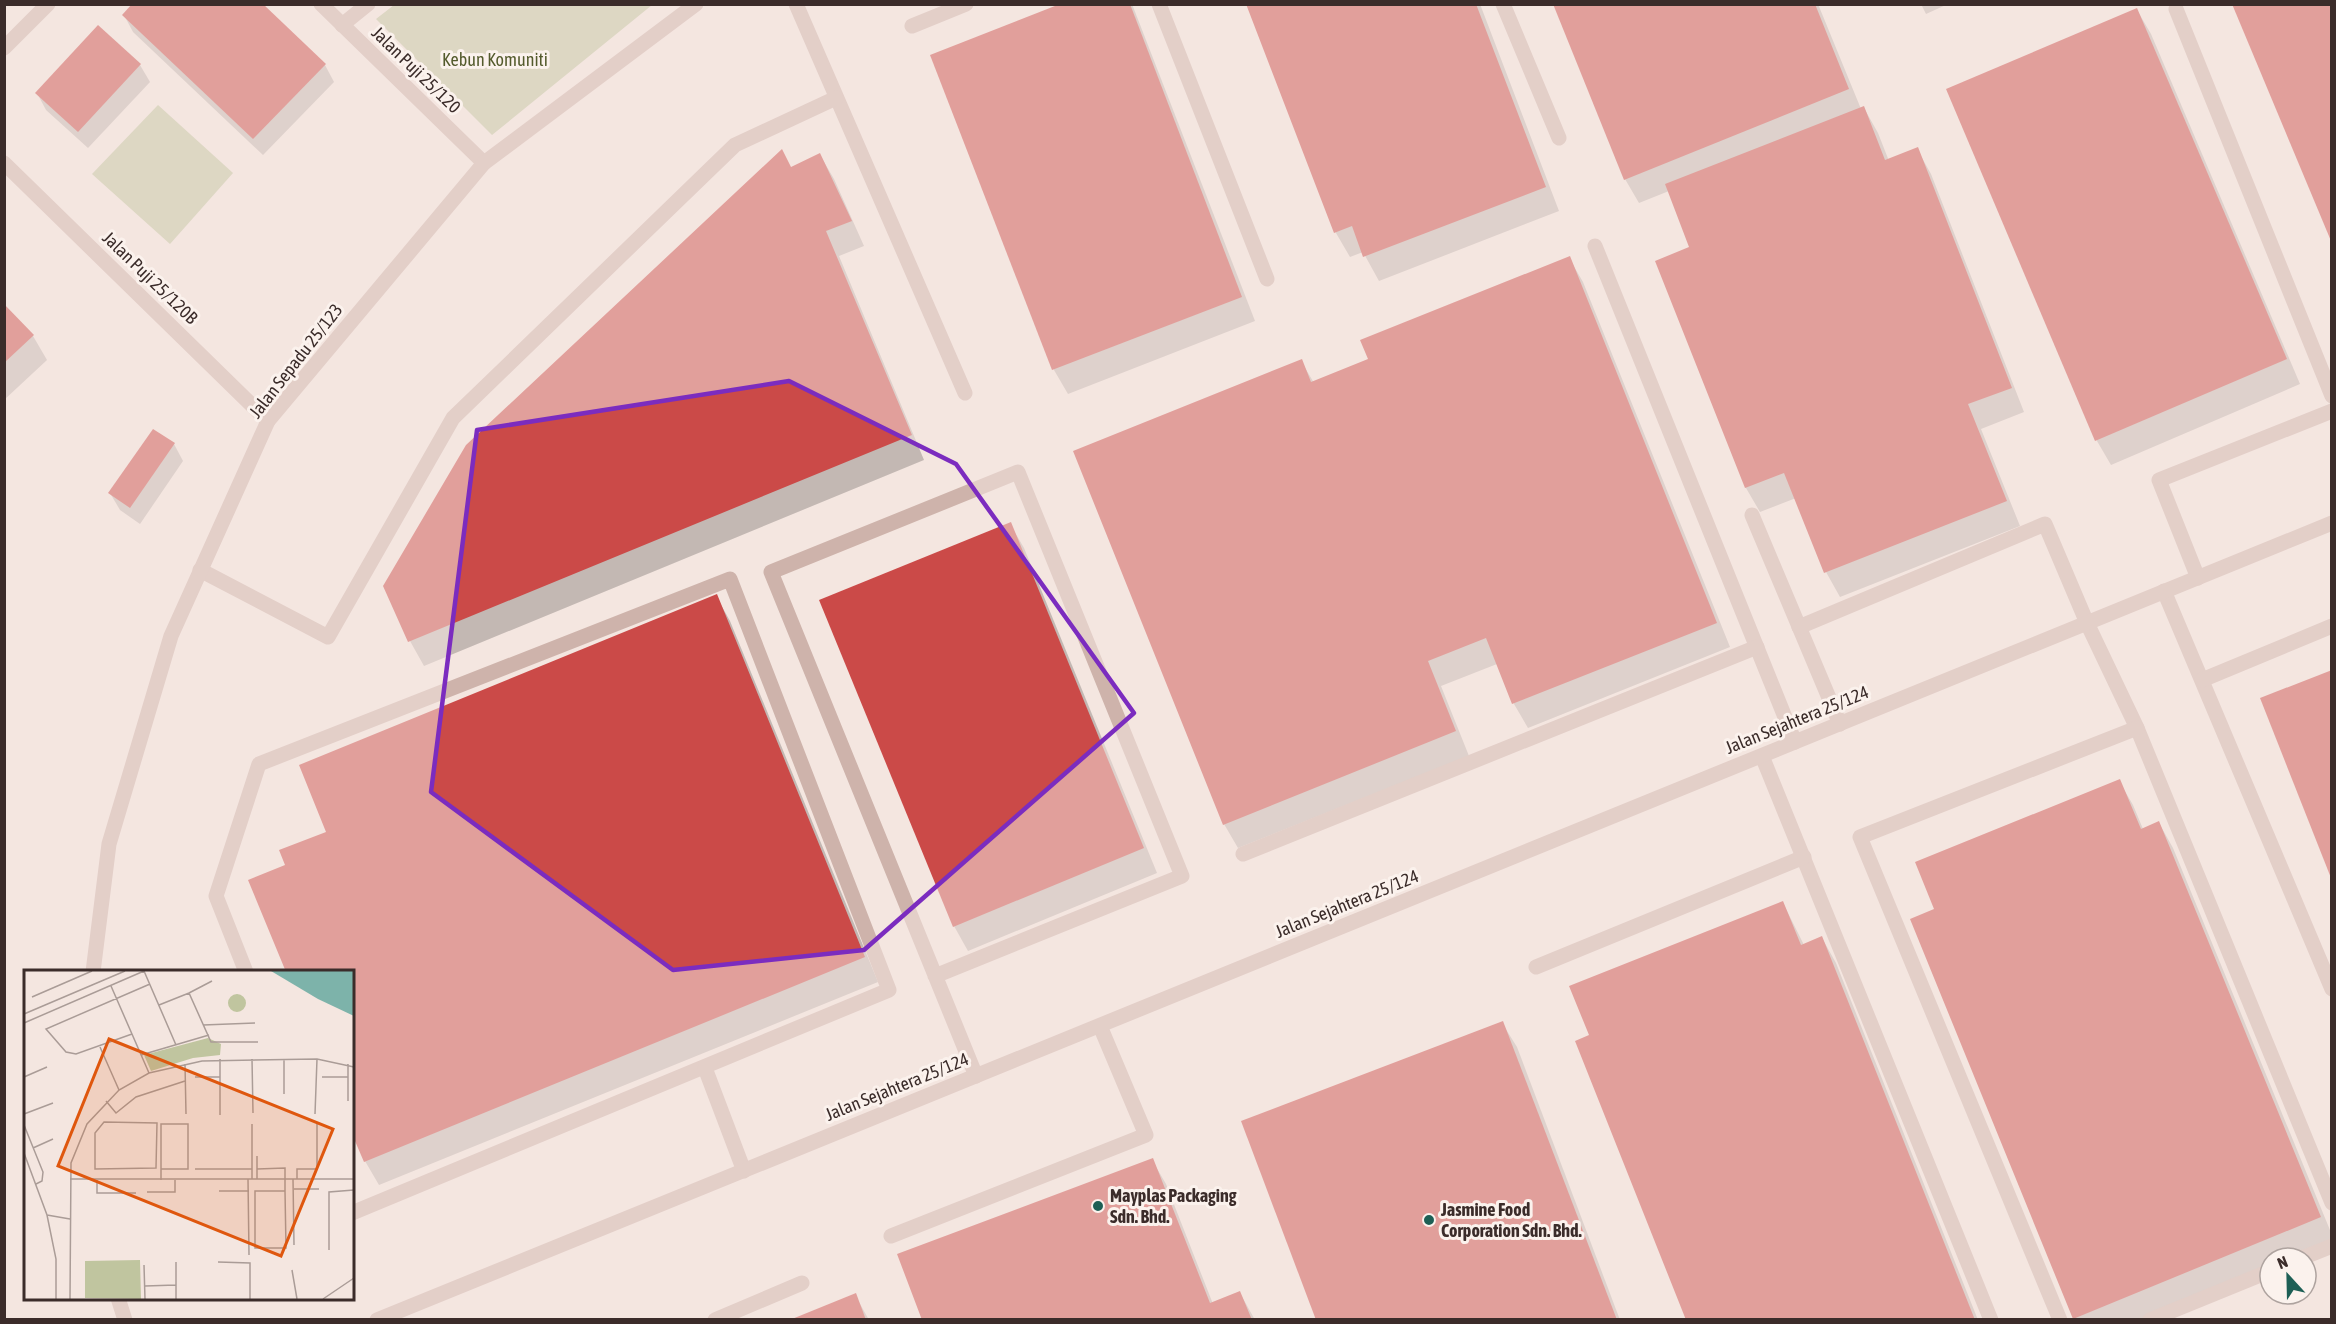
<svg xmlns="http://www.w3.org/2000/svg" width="2336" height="1324" font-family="'Asap Condensed',sans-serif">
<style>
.green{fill:#c0c59f}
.shadow{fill:#0003}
.building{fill:#cb4a48}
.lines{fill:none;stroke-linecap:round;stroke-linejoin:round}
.minor{stroke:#ceb3ab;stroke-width:15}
.marked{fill:none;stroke:#7b2cbf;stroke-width:4.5;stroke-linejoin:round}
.poi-dot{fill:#1d5f55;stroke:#fbf2ed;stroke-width:2}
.labels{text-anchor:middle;stroke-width:6;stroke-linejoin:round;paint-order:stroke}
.park-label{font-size:18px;fill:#545b2d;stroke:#fbf2ed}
.street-label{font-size:18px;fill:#3b2c2a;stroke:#fbf2ed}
.poi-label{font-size:18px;font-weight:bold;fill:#3b2c2a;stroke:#fbf2ed;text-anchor:start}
.inset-road{fill:none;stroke:#aa9c97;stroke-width:1.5}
.view{fill:#df570e;fill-opacity:0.15;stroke:#df570e;stroke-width:3}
.inset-edge{fill:none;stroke:#3b2c2a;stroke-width:3}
</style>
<rect width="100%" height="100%" fill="#f4e6e0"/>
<!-- green -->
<g class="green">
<polygon points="394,5 394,4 652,5 492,135 376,19"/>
<polygon points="158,105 233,173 170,244 92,174"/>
</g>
<!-- shadow -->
<g class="shadow">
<polygon points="1064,4 1132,4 1255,321 1068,394 1054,370 932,56"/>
<polygon points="1248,4 1480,4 1559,211 1379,281 1363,252 1350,257 1336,233"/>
<polygon points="1555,4 1818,4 1861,109 1864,108 1878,133 1889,161 1917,149 1931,174 2024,412 1981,429 2020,526 1840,597 1826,572 1796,498 1760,512 1746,488 1657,262 1691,248 1669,191 1639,203 1625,179"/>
<polygon points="1921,4 1948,4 1926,14"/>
<polygon points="2137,10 2151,34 2300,384 2111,465 2097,441 1947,90"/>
<polygon points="124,15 325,65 334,82 263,155 133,32"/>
<polygon points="98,27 140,65 150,82 88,148 46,110 37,93"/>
<polygon points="820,155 834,179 864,246 839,256 924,460 424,666 410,641"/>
<polygon points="1569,258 1583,282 1730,647 1528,728 1514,704 1497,664 1441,686 1469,756 1238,848 1224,824 1301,361 1314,383 1370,360"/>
<polygon points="4,306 33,336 47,360 4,400"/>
<polygon points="174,444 183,461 140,524 120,510 110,493"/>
<polygon points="1010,524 1024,548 1157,873 968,951 954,926"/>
<polygon points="716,596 730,621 878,982 379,1185 365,1161 352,972 287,866 328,832"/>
<polygon points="2119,781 2133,805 2143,829 2159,823 2173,848 2332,1235 2332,1243 2294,1258 2270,1258 2270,1268 2144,1320 2075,1320 1912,920 1936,910"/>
<polygon points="1783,903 1804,945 1822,938 1836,963 1978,1320 1688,1320 1590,1036"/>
<polygon points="1502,1023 1517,1047 1620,1320 1318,1320"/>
<polygon points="1152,1160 1166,1184 1213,1304 1240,1293 1255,1320 924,1320"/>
<polygon points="855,1295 869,1320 796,1320"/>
</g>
<!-- building -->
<g class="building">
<polygon points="132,4 263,4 326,64 253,139 122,15"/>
<polygon points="1060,4 1130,4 1242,297 1052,370 930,55"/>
<polygon points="1246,4 1476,4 1546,187 1363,257 1352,226 1334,233"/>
<polygon points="1553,4 1815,4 1849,89 1624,180"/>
<polygon points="2232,4 2332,4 2332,241 2331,241"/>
<polygon points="2137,8 2287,359 2095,441 1946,89"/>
<polygon points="98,25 141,64 78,132 35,93"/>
<polygon points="1864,106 1885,160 1918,147 2012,388 1968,404 2007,501 1824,573 1784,473 1745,488 1655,261 1689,247 1665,184"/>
<polygon points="782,149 791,167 820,153 852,221 826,231 912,435 408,642 383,586 466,445"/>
<polygon points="1570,256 1717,623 1512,704 1486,638 1428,661 1456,731 1223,825 1073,451 1302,359 1311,382 1368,359 1360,340"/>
<polygon points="4,304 34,335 4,363"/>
<polygon points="153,429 175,443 130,508 108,493"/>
<polygon points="1011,522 1144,848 953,927 819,600"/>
<polygon points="717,594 865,957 364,1162 352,1134 352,972 286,972 248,880 285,865 279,850 326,832 299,765"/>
<polygon points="2332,670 2332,878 2331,878 2260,698"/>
<polygon points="2120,779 2141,829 2159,821 2321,1217 2073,1319 1910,919 1934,909 1915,862"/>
<polygon points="1783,901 1801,945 1822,936 1975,1320 1686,1320 1575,1041 1589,1035 1569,986"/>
<polygon points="1503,1021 1617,1320 1316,1320 1241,1121"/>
<polygon points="1153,1158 1210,1303 1240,1291 1252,1320 922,1320 897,1254"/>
<polygon points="856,1293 866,1320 792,1320 792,1319"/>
</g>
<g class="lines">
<!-- minor -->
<g class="minor">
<polyline points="321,4 484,163"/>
<polyline points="796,4 965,393"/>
<polyline points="1159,4 1267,279"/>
<polyline points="1503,4 1559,138"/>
<polyline points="2176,9 2332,396"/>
<polyline points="342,25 368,4"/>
<polyline points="912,26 966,4"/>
<polyline points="4,48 48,4"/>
<polyline points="4,163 268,421"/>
<polyline points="1595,246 1795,742"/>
<polyline points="1752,515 1840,724"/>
<polyline points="200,570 328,637 453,418 735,145 836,98"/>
<polyline points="2198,578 2159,480 2332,411"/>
<polyline points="2164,591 2332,989"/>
<polyline points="1799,627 2045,524 2087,623 2137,728 2332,1203"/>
<polyline points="2202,680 2332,626"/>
<polyline points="1762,756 1991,1320"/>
<polyline points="1243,854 1757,647"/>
<polyline points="1536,967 1804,857"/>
<polyline points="93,972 109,844 171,636 268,421 484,163 696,4"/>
<polyline points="246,972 216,896 259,764 730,579 889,990 352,1213"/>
<polyline points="935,976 1182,876 1018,472 771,572 976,1076"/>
<polyline points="705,1068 744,1171"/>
<polyline points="891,1236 1146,1135 1100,1026"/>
<polyline points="2302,1258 2332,1246"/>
<polyline points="118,1298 125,1320"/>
<polyline points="377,1320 2332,523"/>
<polyline points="715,1320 802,1283"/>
<polyline points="2060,1320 1860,837 2137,728"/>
<polyline points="2150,1320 2270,1271"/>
</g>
</g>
<!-- marked area -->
<path d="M0 0H2336V1324H0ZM789 381 956 464 1134 713 864 950 673 970 431 792 477 430Z" fill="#f4e6e0" fill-opacity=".55" fill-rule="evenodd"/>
<path class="marked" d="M789 381 956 464 1134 713 864 950 673 970 431 792 477 430Z"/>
<!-- markers -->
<g class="poi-dot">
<circle cx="1098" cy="1206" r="6"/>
<circle cx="1429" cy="1220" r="6"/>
</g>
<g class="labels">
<!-- park labels -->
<g class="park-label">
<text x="495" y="66">Kebun Komuniti</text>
</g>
<!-- street labels -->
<g class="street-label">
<text transform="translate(416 70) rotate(44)" y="6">Jalan Puji 25/120</text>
<text transform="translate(150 278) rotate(44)" y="6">Jalan Puji 25/120B</text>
<text transform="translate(296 361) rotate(-52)" y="6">Jalan Sepadu 25/123</text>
<text transform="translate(1797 720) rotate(-22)" y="6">Jalan Sejahtera 25/124</text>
<text transform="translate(1347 904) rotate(-22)" y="6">Jalan Sejahtera 25/124</text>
<text transform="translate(897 1087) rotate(-22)" y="6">Jalan Sejahtera 25/124</text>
</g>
<!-- poi labels -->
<g class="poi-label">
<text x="1110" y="1202">Mayplas Packaging<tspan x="1110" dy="21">Sdn. Bhd.</tspan></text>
<text x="1441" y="1216">Jasmine Food<tspan x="1441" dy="21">Corporation Sdn. Bhd.</tspan></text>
</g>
</g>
<!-- overview -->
<g transform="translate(24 970)">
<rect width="330" height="330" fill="#f4e6e0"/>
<path d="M204 33a9 9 0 1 1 18 0a9 9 0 1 1-18 0ZM184 68 197 74 196 85 169 88 127 101 120 85ZM116 290 117 329 61 328V291Z" fill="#c0c59f"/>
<path d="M247 1H330V46L294 29Z" fill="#7db3aa"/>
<path class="inset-road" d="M120 1 152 75M87 16 125 103M165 23 188 11M8 27 68 1M135 35 165 23 187 72H234M0 44 101 1M0 53 120 1M179 55 231 53M108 64 52 84 42 82 22 59 126 14M76 77 95 120M117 85 185 65M228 89 229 143M260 89V124M161 94 162 144M324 94V131M0 107 23 97M171 107H196M298 107H324M82 131 92 143 112 127 161 111M0 144 29 133M291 144 293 89M196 145V89M80 152 133 153 132 198 71 199V163ZM228 154V209M0 155 19 202 18 211 12 214M9 178 29 169M0 183 23 245 32 289V329M233 186V209M137 199H164V154H137V210M171 199H228M233 199 261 198V221L262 278H231V221H261M46 209H330M224 209 225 285M269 209 270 275M273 209V199H293V154M73 210V223H112M270 219H295M195 221H225M123 222H151V210M23 245 46 249M305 280V222L330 220M152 292V329M194 292 226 293V329M120 295 121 329M268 300 273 329M121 316 152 315M46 329 47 193 63 154 95 120 125 103 178 91 293 89 330 97M299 329 330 308"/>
<path class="view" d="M85 69 309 159 257 286 34 196Z"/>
<rect width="330" height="330" class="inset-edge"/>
</g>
<!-- border -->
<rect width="2336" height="1324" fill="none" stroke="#3b2c2a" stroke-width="12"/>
<!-- north arrow -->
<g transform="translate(2288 1276) rotate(338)"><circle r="28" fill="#fbf2ed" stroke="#aea39f" stroke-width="1.5"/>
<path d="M0-4.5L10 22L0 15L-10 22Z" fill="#1d5f55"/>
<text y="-9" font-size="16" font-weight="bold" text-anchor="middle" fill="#3b2c2a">N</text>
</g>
</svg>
